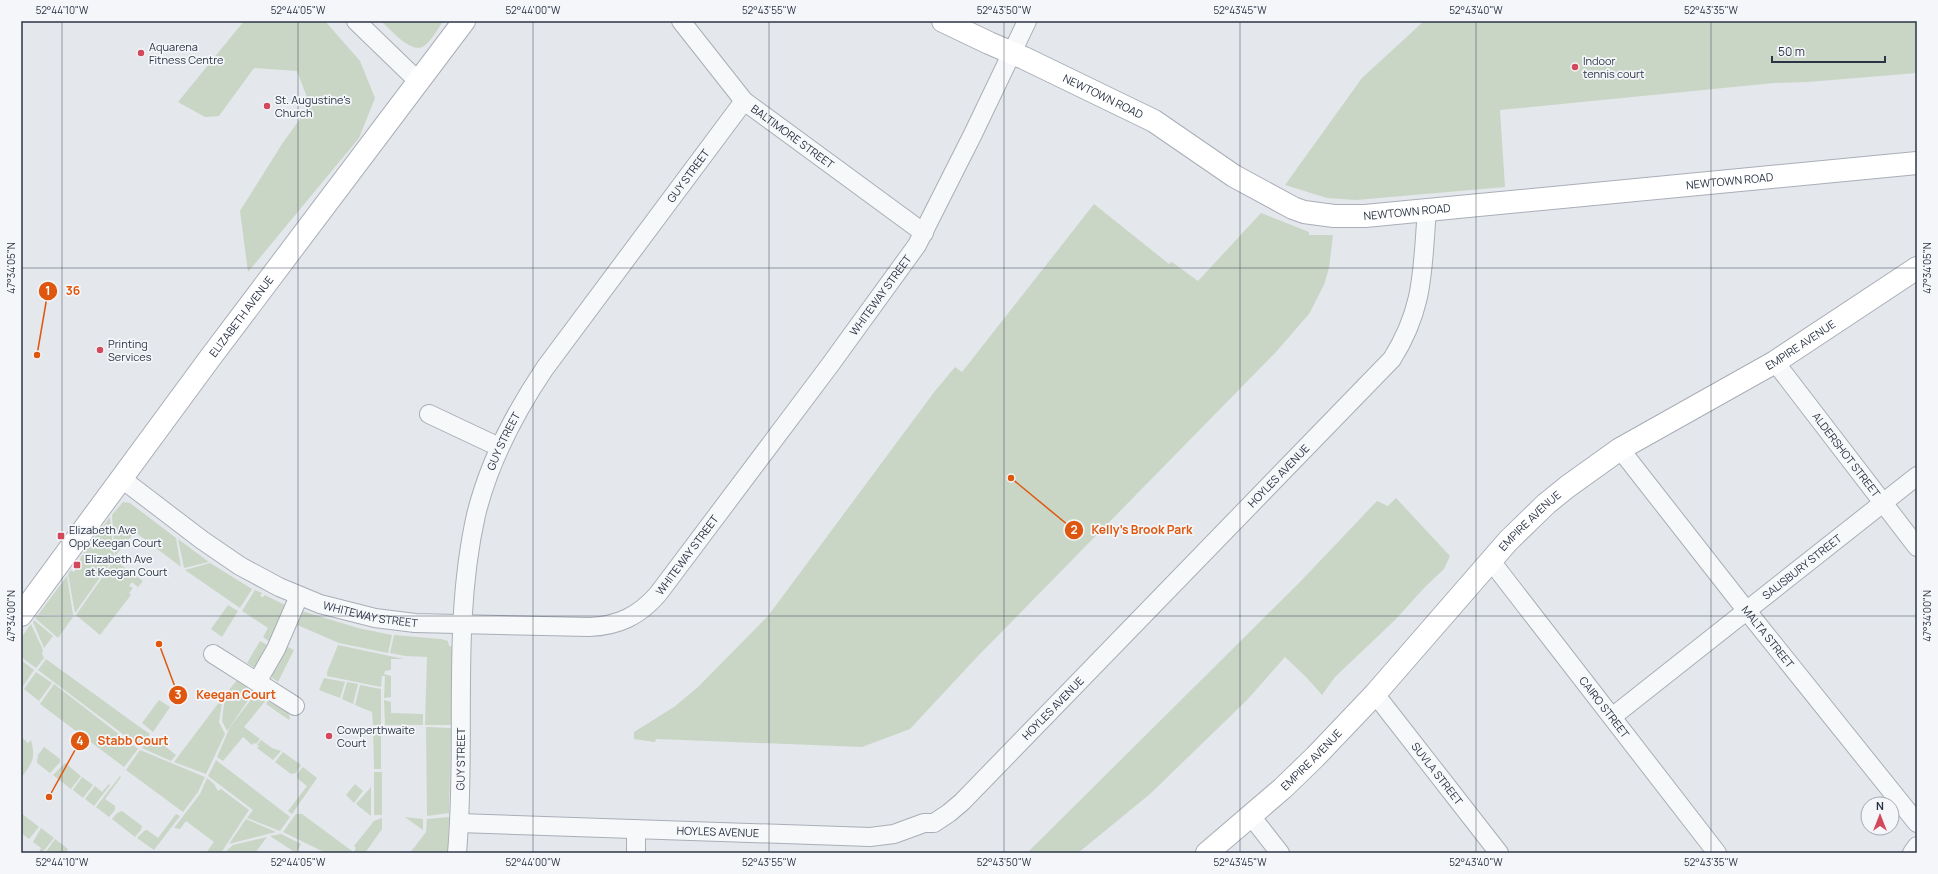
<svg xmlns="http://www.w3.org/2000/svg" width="1938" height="874" font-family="Manrope,sans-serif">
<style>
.green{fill:#c9d6c5}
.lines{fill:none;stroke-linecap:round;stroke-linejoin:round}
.street-casing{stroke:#a9aeb7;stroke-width:20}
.secondary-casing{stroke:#a9aeb7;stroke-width:24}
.street{stroke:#f7f8fa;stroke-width:18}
.secondary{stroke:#fff;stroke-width:22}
.ticks{fill:none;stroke:#2b3445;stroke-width:1;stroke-opacity:0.45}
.poi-dot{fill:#d1495b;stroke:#f4f6f9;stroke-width:1.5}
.labels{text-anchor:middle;stroke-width:3.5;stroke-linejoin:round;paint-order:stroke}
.poi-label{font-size:11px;fill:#2b3445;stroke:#f4f6f9;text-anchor:start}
.street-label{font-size:11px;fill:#2b3445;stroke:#f4f6f9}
.leader{fill:none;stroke:#df570f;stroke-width:1.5}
.callout-dot{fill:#df570f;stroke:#f4f6f9;stroke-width:1.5}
.mark-label{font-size:12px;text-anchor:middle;font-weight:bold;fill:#fff}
.callout-label{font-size:12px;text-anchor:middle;font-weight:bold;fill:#df570f;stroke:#f4f6f9;stroke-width:3.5;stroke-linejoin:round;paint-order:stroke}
.neatline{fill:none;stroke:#2b3445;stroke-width:1.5}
.ticks-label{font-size:10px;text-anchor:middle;fill:#2b3445}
</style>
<rect width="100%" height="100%" fill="#e4e7ec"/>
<!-- green -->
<g class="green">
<polygon points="244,21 325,21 360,61 375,98 359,138 248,272 240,211 282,144 310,105 297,71 254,68 219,116 205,117 178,102"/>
<path d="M381 21H443C438 29 432 40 424 46 412 55 390 29 381 21Z"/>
<polygon points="1424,21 1917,21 1917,73 1808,82 1774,83 1500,110 1505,187 1356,200 1327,198 1285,185 1362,78"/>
<polygon points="1094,204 1169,264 1172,262 1198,281 1261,213 1309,232 1309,235 1333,235 1329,268 1324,285 1309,314 1276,352 977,657 910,729 862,747 656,739 655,742 634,739 634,732 674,707 698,687 768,616 935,391 955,367 962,372"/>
<polygon points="1396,498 1450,556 1444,569 1425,587 1395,620 1335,677 1322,695 1306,677 1285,657 1247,700 1150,794 1078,853 1027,853 1300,582 1377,501 1388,506"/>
<polygon points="123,502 130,503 176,538 181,567 135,532 115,556 112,515"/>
<polygon points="110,517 114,557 83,553"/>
<polygon points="178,539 209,562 184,568"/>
<polygon points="82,555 113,559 75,613 68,574 71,570 74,572"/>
<polygon points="113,562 117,562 143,581 138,587 132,582 129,586 133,588 129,593 131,595 100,635 76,615"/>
<polygon points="210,563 252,589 240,608 185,570"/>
<polygon points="67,576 73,615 38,615"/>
<polygon points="255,590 262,593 260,596 263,597 265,595 287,606 271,643 263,637 268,628 242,611"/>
<polygon points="228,605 238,611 222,637 211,629"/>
<polygon points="302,611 358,628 392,635 388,653 339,643 295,624"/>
<polygon points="37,616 73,617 58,638 35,618"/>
<polygon points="34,620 53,636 44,648 33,622"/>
<polygon points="31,624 43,650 42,654 44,658 36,668 21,657 21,638"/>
<polygon points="394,635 441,639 448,641 449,646 453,647 451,725 425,725 427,657 405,656 390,653"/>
<polygon points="260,641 269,646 255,668 247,663"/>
<polygon points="338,645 404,659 391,659 391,670 385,671 384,674 391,676 391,697 384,698 385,676 382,676 381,687 327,676 327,672"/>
<polygon points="286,646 294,650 278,682 270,676"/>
<polygon points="46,659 141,728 150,734 140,747 38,670"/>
<polygon points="21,660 34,670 21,689"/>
<polygon points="36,672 52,683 39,701 24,689"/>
<polygon points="324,678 345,682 340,698 319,690"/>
<polygon points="237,680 255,690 227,731 222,721 225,695"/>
<polygon points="347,682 358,684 353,704 342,699"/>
<polygon points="54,684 138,749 124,767 40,704"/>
<polygon points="360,685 381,689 381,725 373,725 372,712 355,705"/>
<polygon points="256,693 267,699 244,727 260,739 256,744 254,743 252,745 243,737 223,761 217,757 230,727"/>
<polygon points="223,697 219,722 225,734 206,774 174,762"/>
<polygon points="159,700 170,707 153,732 142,723"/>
<polygon points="384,700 391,702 391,713 423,714 423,725 385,725"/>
<polygon points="268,701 288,712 290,718 289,720 266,704"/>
<polygon points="426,727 451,728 449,813 427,816"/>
<polygon points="373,728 381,728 381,769 374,769"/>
<polygon points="152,736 176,755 171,761 142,748"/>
<path d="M21 737 28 743 31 740C36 759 32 763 21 778Z"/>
<polygon points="261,740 272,748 281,751 273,760 257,748 259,746 257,745"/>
<polygon points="44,747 60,759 60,762 50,773 37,763 38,755"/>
<polygon points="140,750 205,777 198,792 183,812 126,770"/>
<polygon points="283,752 301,765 296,773 291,774 275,762"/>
<polygon points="216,760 290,817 280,831 247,818 253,810 208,776"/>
<polygon points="65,763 81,776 71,789 53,775"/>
<polygon points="303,767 317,778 292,814 288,811 307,786 297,778 297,774"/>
<rect x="374" y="772" width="8" height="43"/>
<polygon points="120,776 121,777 105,799 115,806 115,810 109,817 96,807"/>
<polygon points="82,777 93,785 83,798 73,790"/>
<polygon points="207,778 214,784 218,791 221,789 249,810 221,853 206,853 214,842 186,821 180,829 174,828 200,794"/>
<polygon points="109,784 110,785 94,806 85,799 95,786 102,792"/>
<polygon points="355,784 363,791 354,803 346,795"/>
<polygon points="371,787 371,816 356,804"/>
<polygon points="122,811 142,826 141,830 135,837 112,819 117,813"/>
<polygon points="21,813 39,827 29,839 21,833"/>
<polygon points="176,814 180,816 154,850 137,838 144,831 147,830 158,838"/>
<polygon points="296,814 302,814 352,851 351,853 326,853 283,832"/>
<polygon points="404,817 423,819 423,830 406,818"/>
<polygon points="449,817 448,853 410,853 426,832 427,819"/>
<polygon points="382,818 382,829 365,853 353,853 356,848 354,846 374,821"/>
<polygon points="246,819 276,832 229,844"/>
<polygon points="41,828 54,838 42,853 38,853 41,848 33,842"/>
<polygon points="281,834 301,844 296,853 270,836"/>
<polygon points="267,837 255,853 224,853 233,845"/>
<polygon points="55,839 68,849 65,853 45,853"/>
</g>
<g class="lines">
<defs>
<g id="street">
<polyline points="356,21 418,81"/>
<path id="s1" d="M681 21 744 101 924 233"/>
<path id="s2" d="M1775 362 1917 547"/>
<polyline points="429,414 499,447"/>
<path id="s3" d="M1620 449 1739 601 1917 823"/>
<path id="s4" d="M122 479 202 540 240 566 279 587 320 604 375 618 415 623 589 627C618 626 639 616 658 594L830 365 917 245 973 134 1027 21"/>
<path id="s5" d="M1491 561 1717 853"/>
<polyline points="213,654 295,706"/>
<polyline points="257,682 276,649 299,596"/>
<path id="s6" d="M1375 694 1499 853"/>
<path id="s7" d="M1612 717 1917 476"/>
<polyline points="1251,816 1280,853"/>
<path id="s8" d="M459 823 870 837 894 834 924 823H934L949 813 962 802 1392 359C1425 306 1422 269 1427 210"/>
<path id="s9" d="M457 853C467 741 451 626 476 515 489 462 514 414 545 368L744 101"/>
<polyline points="636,853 636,829"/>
<polyline points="1912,853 1917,846"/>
</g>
<g id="secondary">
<path id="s10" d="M943 21 989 43 1024 58 1154 121 1234 176 1293 208 1304 212 1334 216H1365L1917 163"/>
<path id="s11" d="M21 615 210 358 464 21"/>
<path id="s12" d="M1207 853 1283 788 1315 757 1375 694 1508 541 1546 504 1567 487 1620 449 1775 362 1917 268"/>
</g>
</defs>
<!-- street casing -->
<use href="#street" class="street-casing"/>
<!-- secondary casing -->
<use href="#secondary" class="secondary-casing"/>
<!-- street -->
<use href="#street" class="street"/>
<!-- secondary -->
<use href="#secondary" class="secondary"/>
</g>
<!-- ticks -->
<path class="ticks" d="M62 21V853M298 21V853M533 21V853M769 21V853M1004 21V853M1240 21V853M1476 21V853M1711 21V853M21 268H1917M21 616H1917"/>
<!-- markers -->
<g class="poi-dot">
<circle cx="141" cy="53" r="4"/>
<circle cx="1575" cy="67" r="4"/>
<circle cx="267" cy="106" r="4"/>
<circle cx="100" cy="350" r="4"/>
<rect x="57" y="532" width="8" height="8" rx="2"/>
<rect x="73" y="561" width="8" height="8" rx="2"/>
<circle cx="329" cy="736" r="4"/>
</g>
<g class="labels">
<!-- poi labels -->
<g class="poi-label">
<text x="149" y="51">Aquarena<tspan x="149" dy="13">Fitness Centre</tspan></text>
<text x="1583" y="65">Indoor<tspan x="1583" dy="13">tennis court</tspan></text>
<text x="275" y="104">St. Augustine's<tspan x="275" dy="13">Church</tspan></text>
<text x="108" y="348">Printing<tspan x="108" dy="13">Services</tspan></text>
<text x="69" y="534">Elizabeth Ave<tspan x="69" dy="13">Opp Keegan Court</tspan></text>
<text x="85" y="563">Elizabeth Ave<tspan x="85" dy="13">at Keegan Court</tspan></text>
<text x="337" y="734">Cowperthwaite<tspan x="337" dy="13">Court</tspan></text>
</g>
<!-- street labels -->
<g class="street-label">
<text dy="4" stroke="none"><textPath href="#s10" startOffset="177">NEWTOWN ROAD</textPath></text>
<text dy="4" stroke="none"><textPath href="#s1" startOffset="162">BALTIMORE STREET</textPath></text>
<text dy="4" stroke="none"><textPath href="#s9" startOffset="742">GUY STREET</textPath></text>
<text dy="4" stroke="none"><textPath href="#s10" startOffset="837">NEWTOWN ROAD</textPath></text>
<text dy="4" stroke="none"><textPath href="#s10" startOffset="513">NEWTOWN ROAD</textPath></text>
<text dy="4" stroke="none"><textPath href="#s4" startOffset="958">WHITEWAY STREET</textPath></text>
<text dy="4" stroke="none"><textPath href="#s11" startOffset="371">ELIZABETH AVENUE</textPath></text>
<text dy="4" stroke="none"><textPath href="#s12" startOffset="788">EMPIRE AVENUE</textPath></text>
<text dy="4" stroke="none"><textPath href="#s9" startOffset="418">GUY STREET</textPath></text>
<text dy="4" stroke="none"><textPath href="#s2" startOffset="117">ALDERSHOT STREET</textPath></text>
<text dy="4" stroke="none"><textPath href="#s8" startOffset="967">HOYLES AVENUE</textPath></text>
<text dy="4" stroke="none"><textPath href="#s12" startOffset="464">EMPIRE AVENUE</textPath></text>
<text dy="4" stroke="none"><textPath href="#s4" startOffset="634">WHITEWAY STREET</textPath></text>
<text dy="4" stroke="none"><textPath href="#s7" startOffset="242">SALISBURY STREET</textPath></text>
<text dy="4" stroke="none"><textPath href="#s4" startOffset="287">WHITEWAY STREET</textPath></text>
<text dy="4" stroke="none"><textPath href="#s3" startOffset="239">MALTA STREET</textPath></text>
<text dy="4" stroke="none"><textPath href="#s5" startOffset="185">CAIRO STREET</textPath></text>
<text dy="4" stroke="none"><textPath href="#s8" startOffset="643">HOYLES AVENUE</textPath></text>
<text dy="4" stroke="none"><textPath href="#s9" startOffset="94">GUY STREET</textPath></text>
<text dy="4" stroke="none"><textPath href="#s12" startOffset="140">EMPIRE AVENUE</textPath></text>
<text dy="4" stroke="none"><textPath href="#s6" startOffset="101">SUVLA STREET</textPath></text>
<text dy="4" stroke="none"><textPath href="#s8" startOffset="259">HOYLES AVENUE</textPath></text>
</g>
</g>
<!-- callouts -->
<path class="leader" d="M37 355L48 291M1011 478L1074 530M159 644L178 695M49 797L80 741"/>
<g class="callout-dot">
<circle cx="37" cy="355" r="4"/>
<circle cx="1011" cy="478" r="4"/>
<circle cx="159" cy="644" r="4"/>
<circle cx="49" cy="797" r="4"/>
<circle cx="48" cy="291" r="10"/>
<circle cx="1074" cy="530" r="10"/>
<circle cx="178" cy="695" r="10"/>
<circle cx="80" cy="741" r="10"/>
</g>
<g class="mark-label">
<text x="48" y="295">1</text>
<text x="1074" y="534">2</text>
<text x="178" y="699">3</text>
<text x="80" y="745">4</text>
</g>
<g class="callout-label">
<text x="73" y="295">36</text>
<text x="1142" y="534">Kelly's Brook Park</text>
<text x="236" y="699">Keegan Court</text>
<text x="133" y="745">Stabb Court</text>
</g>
<!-- border -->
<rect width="1938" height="874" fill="none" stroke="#f4f6f9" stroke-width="44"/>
<!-- north arrow -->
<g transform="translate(1880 816)"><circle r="19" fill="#f4f6f9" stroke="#a4a8b1"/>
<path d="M0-3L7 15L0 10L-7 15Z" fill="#d1495b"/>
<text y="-6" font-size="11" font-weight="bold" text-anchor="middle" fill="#2b3445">N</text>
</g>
<!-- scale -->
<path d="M1772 56v6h113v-6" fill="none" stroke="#2b3445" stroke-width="2"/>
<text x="1778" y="56" font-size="12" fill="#2b3445" stroke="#f4f6f9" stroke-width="3" paint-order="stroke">50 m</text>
<rect x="22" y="22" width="1894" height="830" class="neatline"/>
<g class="ticks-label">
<text x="62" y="14">52°44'10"W</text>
<text x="298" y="14">52°44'05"W</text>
<text x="533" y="14">52°44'00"W</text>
<text x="769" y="14">52°43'55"W</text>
<text x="1004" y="14">52°43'50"W</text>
<text x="1240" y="14">52°43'45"W</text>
<text x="1476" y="14">52°43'40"W</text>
<text x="1711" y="14">52°43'35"W</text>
<text transform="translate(11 268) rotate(-90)" y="4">47°34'05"N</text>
<text transform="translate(1927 268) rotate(-90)" y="4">47°34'05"N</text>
<text transform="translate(11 616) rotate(-90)" y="4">47°34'00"N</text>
<text transform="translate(1927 616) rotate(-90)" y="4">47°34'00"N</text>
<text x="62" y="866">52°44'10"W</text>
<text x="298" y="866">52°44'05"W</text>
<text x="533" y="866">52°44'00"W</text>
<text x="769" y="866">52°43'55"W</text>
<text x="1004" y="866">52°43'50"W</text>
<text x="1240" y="866">52°43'45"W</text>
<text x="1476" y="866">52°43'40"W</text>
<text x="1711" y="866">52°43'35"W</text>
</g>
</svg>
